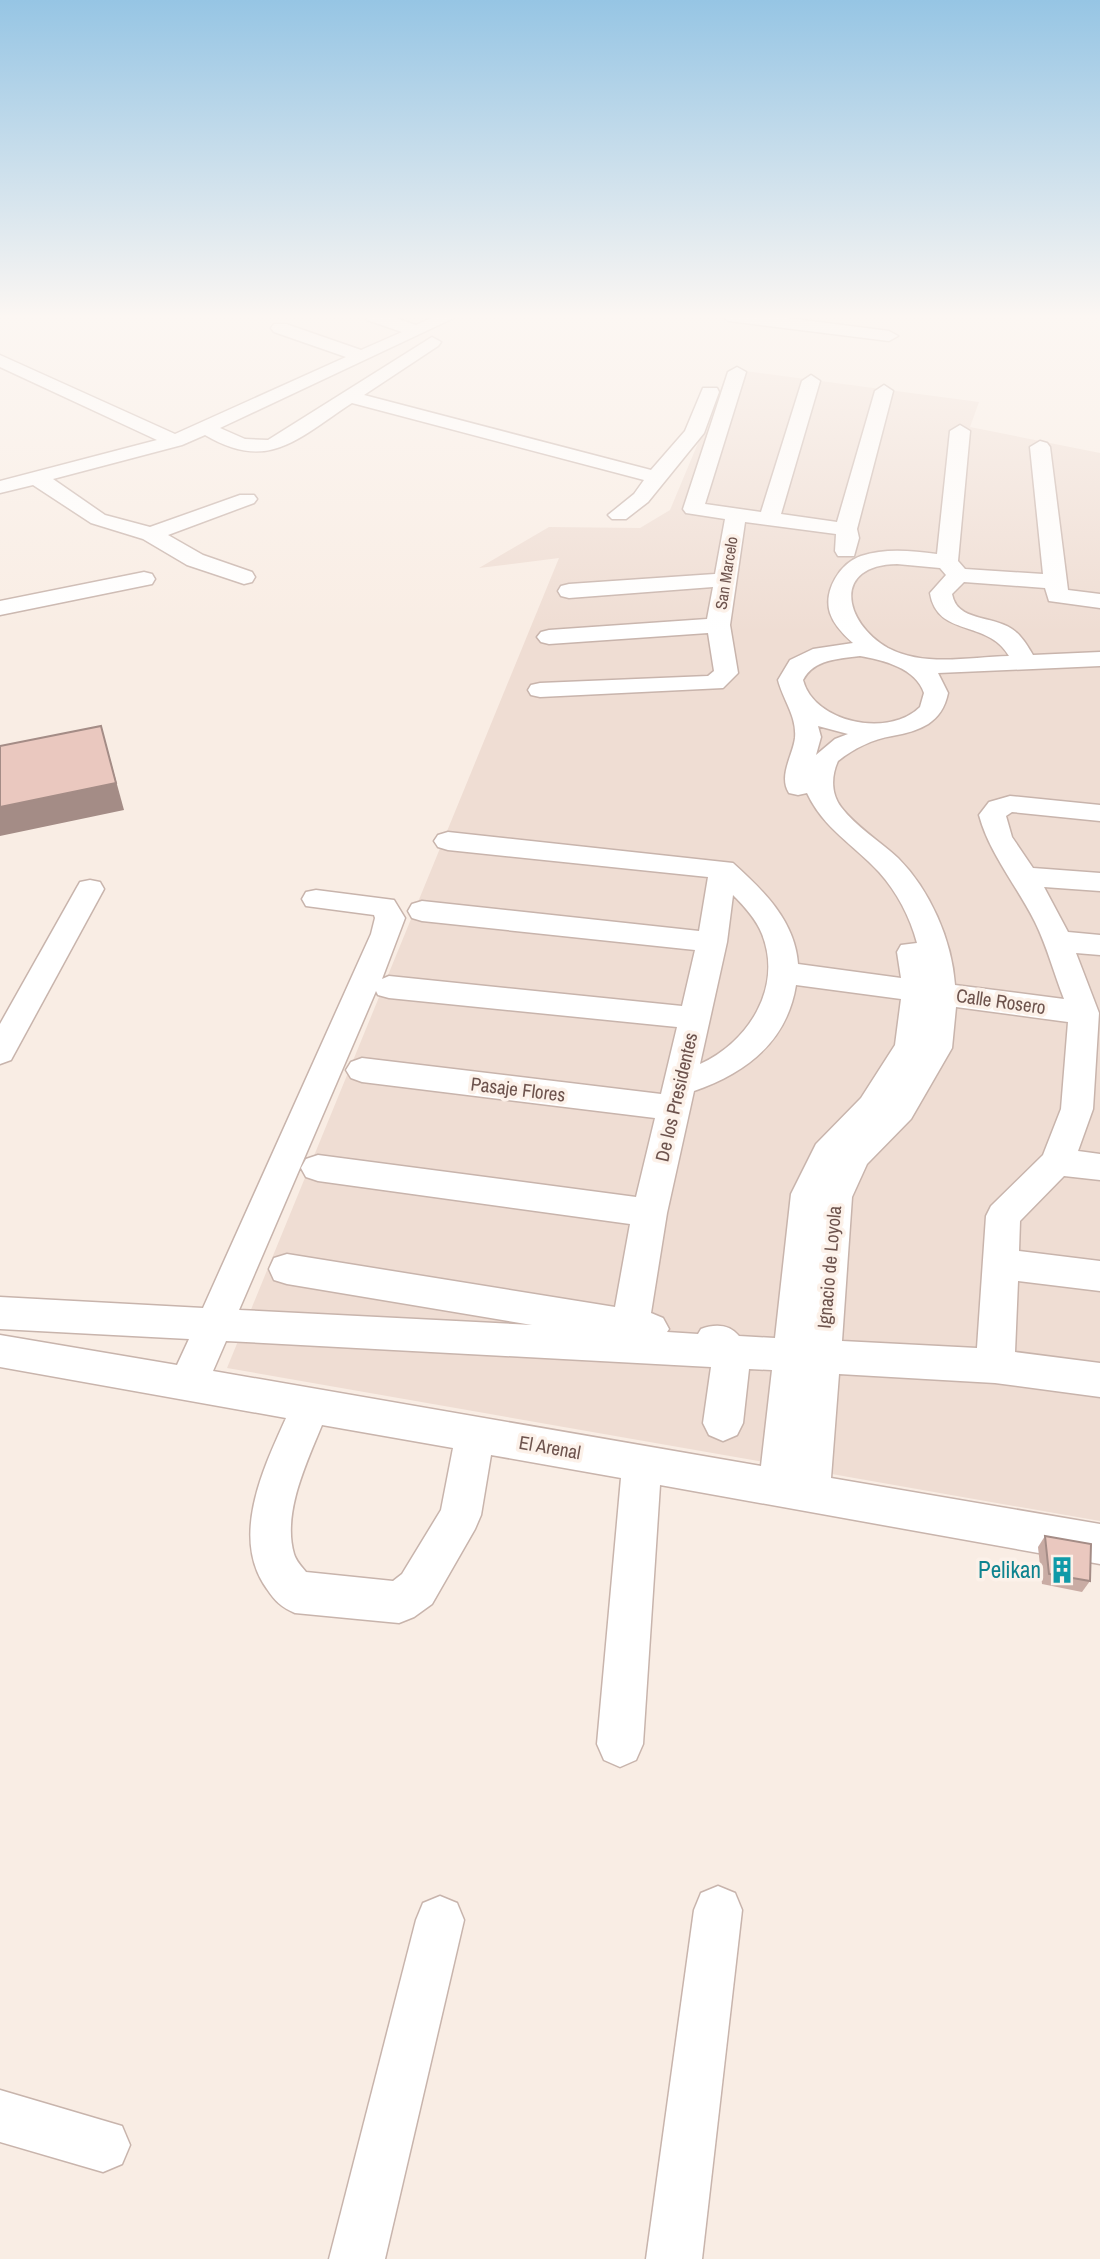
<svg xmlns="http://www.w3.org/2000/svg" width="1100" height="2259" font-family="'Archivo Narrow',sans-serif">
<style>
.residential{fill:#efddd3}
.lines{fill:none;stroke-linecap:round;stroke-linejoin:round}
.minor-casing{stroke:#c8b4ac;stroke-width:3}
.minor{fill:#fff;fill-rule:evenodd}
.wall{fill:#c9aca4}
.shaded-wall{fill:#a48c86}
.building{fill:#eac8bf;stroke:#a48c86;stroke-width:2}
.labels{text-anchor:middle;stroke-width:7;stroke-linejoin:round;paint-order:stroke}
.far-street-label{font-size:16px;fill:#6d534d;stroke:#fcf1e9}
.street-label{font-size:19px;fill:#6d534d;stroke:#fcf1e9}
.near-culture-label{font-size:23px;fill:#0d838f;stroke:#fcf1e9;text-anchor:end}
</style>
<rect width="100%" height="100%" fill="#f9ede4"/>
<!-- residential -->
<polygon class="residential" points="729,369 979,402 970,427 1100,453 1100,1521 227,1368 559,558 479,568 549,527 640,528 670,510"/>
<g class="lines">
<defs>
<g id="minor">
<path d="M365 316H390L416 325 435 316H458L220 428 245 439 268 440 432 337 441 342 438 346 364 395 651 470 685 431 703 388H717L719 392 704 433 648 502 626 519H612L608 515 634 494 644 480 352 403C298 438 269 473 205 435L182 445 53 479 105 515 150 527 240 495H254L257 499 254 503 168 535 203 555 252 572 255 577 252 582 244 584 187 565 143 539 91 523 33 485 0 493V481L157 440 0 367V355L175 434 346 357 274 332 271 328 274 324H286L361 350 402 332 367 320Z"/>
<polygon points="721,316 772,316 889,331 898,336 889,341 729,321"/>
<polygon points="737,367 746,372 705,504 761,512 802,381 811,375 820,381 781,514 837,522 875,391 884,385 893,391 857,529 859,538 854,556 838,556 835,551 836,534 745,522 730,625 738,673 723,688 540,697 531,695 528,690 531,685 540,683 708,676 714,671 708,633 549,644 541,642 537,637 541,632 549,630 707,619 713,587 569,598 561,596 558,591 561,586 569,584 715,574 725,519 686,513 683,509 728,372"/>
<path d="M960 425 970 431 958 561 965 569 1043 574 1030 447 1040 441 1047 443 1050 447 1068 590 1100 594V608L1049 601 1045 588 964 582 952 594C957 622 992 615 1012 629 1021 635 1027 645 1033 655L1100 652V666L938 673 948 693C942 723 920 731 892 736 873 739 853 749 838 761 831 776 831 794 841 807 856 827 880 841 898 858 930 890 952 940 955 985L1064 999C1054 974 1047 946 1035 922 1017 886 989 853 979 815L989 802 1010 796 1100 805V821L1012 812 1006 816 1012 837 1033 868 1100 873V891L1044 887 1068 932 1100 935V955L1076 953 1099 1013 1093 1109 1078 1151 1100 1154V1180L1064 1176 1020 1221 1019 1251 1100 1261V1291L1018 1281 1015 1352 1100 1363V1397L995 1383 839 1374 831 1478 1100 1524V1564L660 1485 643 1744 636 1760 620 1767 604 1760 597 1744 621 1478 491 1455 481 1515 475 1529 432 1604 414 1617 399 1623 295 1613C281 1607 275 1601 267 1589 230 1538 263 1469 286 1418L0 1367V1335L177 1365 189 1339 0 1329V1297L203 1308 371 934 375 918 374 915 306 906 302 899 306 892 316 890 394 900 405 918 382 979 389 976 682 1006 695 950 422 921 412 918 408 911 412 904 422 901 699 931 708 877 448 850 438 847 434 841 438 835 448 832 733 863C763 890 795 921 798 964L901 978 897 952 901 945 917 943C910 917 897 892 879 872 853 844 824 829 807 793L798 795 789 793C778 776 793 755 795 738 797 716 783 700 778 680L790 660 813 649 853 643C844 635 834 625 830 613 823 591 840 563 861 556 886 548 911 551 937 554L950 431ZM897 564 940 568 946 575 930 593C937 638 988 619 1009 656 970 657 923 667 888 648 843 622 832 565 897 564ZM860 656C883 660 916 668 924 693L920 707C889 738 814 723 803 680 814 659 838 659 860 656ZM818 726 848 734 835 739 816 755 821 737ZM733 895C745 907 756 919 762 934 783 987 749 1042 700 1064L727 942ZM796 985 901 999 895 1045 861 1098 816 1144 791 1194 775 1338 739 1336C729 1324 715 1324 701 1329L698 1334 667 1332 669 1329 663 1318 651 1313 667 1213 694 1091C746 1073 787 1042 796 985ZM376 991 378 995 389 998 677 1027 661 1094 362 1058 351 1062 346 1070 351 1078 362 1082 655 1118 636 1197 318 1155 306 1159 301 1168 306 1177 318 1181 630 1224 615 1307 287 1254 274 1258 269 1269 274 1280 287 1284 532 1325 239 1310ZM956 1007 1068 1022 1061 1109 1043 1155 991 1206 986 1216 977 1348 842 1341 852 1197 867 1164 911 1119 952 1048ZM226 1341 711 1367 703 1423 709 1435 723 1441 737 1435 743 1423 749 1369 772 1370 761 1466 213 1371ZM322 1425 453 1448 441 1510 402 1574 393 1581 306 1572C302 1567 296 1561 294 1554 282 1513 307 1462 322 1425Z"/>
<polygon points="144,572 152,574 155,579 152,584 0,615 0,601"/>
<polygon points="90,880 100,882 104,889 11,1060 0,1064 0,1024 76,889 80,882"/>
<polygon points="718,1886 735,1893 742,1910 702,2259 646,2259 694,1910 701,1893"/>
<polygon points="440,1896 457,1903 464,1920 385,2259 329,2259 416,1920 423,1903"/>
<polygon points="0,2090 122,2126 130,2145 122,2164 103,2172 0,2142"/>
</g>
</defs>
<!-- minor casing -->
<use href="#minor" class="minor-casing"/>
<!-- minor -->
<use href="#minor" class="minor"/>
</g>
<!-- wall -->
<polygon class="wall" points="1045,1536 1090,1581 1082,1592 1042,1584 1038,1547"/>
<!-- shaded-wall -->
<polygon class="shaded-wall" points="101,726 124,810 0,836 0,807"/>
<!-- building -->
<g class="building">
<polygon points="101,726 116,783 0,807 0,746"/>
<polygon points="1045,1536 1091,1544 1090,1581 1049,1574"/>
</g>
<!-- sky -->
<linearGradient id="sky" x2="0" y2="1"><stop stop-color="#96c5e4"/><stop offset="0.5" stop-color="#fcf7f3"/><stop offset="1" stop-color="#fcf7f3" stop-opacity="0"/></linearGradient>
<rect width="1100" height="633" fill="url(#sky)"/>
<!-- icons -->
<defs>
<symbol id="building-bare" viewBox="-9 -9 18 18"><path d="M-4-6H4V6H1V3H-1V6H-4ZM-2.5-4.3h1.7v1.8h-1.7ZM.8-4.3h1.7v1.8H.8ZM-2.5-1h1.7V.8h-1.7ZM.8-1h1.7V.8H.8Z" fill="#0f9aa8" stroke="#fcf1e9" stroke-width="2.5" paint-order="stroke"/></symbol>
</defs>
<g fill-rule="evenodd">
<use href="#building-bare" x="1043" y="1551" width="38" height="38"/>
</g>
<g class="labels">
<!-- far-street labels -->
<g class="far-street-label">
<text transform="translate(726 573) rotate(-81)" y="6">San Marcelo</text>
</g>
<!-- street labels -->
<g class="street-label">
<text transform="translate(1001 1001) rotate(8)" y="7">Calle Rosero</text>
<text transform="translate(518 1089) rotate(7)" y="7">Pasaje Flores</text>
<text transform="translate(676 1097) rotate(-77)" y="7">De los Presidentes</text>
<text transform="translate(829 1267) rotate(-85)" y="7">Ignacio de Loyola</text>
<text transform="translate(550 1447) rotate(10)" y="7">El Arenal</text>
</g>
<!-- near-culture labels -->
<g class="near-culture-label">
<text x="1041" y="1578">Pelikan</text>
</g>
</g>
</svg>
